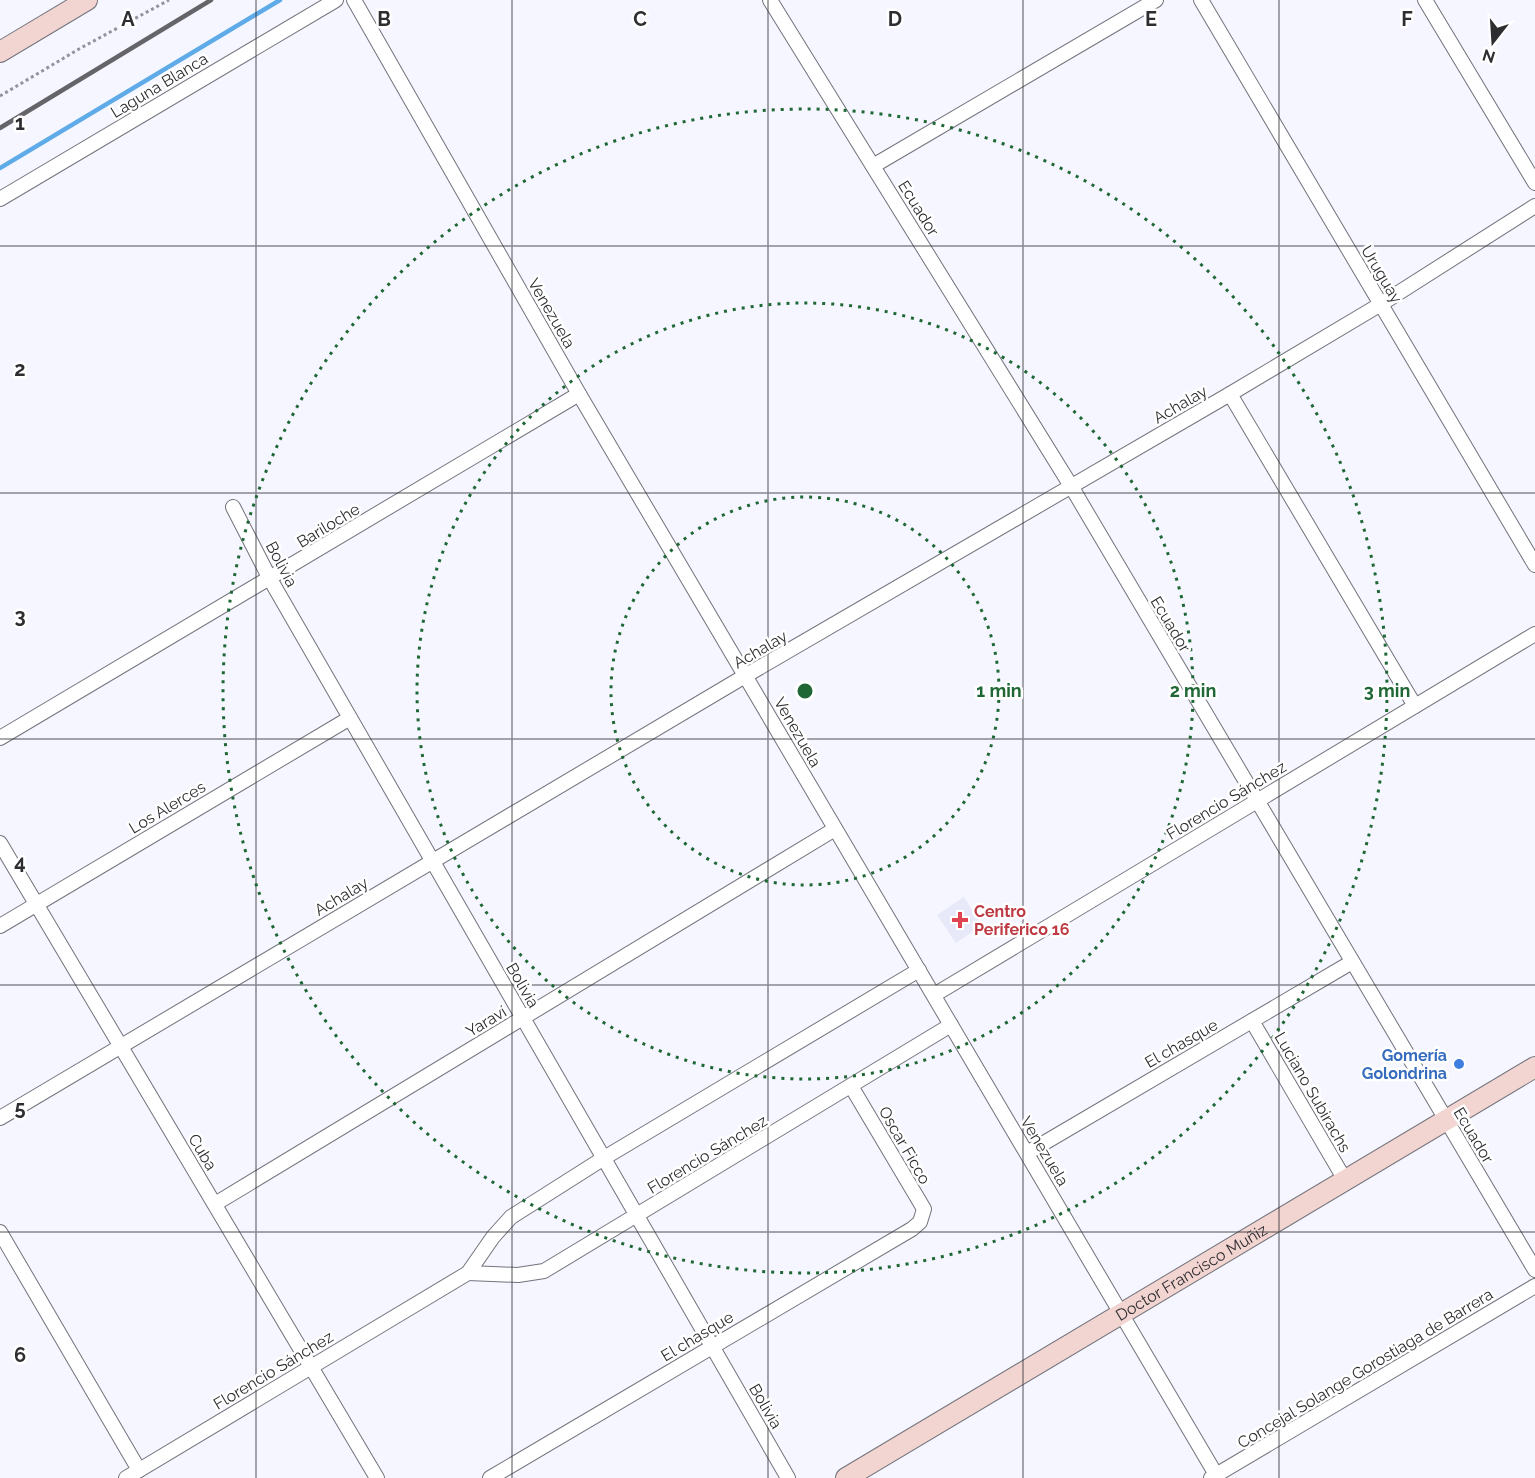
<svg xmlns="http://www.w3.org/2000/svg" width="1535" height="1478" font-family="Raleway,sans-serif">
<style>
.built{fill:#e7e9f9}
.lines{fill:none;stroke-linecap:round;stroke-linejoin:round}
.stream{stroke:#5eabe8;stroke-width:4.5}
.minor-casing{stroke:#72737b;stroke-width:16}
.secondary-casing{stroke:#72737b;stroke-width:22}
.path{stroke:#93939a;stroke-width:3;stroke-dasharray:3 3;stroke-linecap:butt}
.minor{stroke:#fff;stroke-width:14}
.secondary{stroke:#f2d4d0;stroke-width:20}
.rail{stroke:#646469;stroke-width:4.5}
.grid{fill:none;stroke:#2e2e32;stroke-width:1.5;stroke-opacity:0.55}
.ring{fill:none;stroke:#1f6835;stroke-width:3;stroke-dasharray:3 6}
.health-dot{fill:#e0444e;stroke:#fff;stroke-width:2}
.shop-dot{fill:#3f7fe0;stroke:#fff;stroke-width:2}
.labels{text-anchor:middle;stroke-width:5;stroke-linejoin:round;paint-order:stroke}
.street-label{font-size:16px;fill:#2e2e32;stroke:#fff}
.health-label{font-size:16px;font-weight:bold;fill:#be3a42;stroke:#fff;text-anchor:start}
.shop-label{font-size:16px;font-weight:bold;fill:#366cbe;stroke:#fff;text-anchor:end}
.grid-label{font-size:20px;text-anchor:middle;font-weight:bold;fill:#2e2e32;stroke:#fff;stroke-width:5;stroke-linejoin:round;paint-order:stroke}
.centre{fill:#1f6835;stroke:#fff;stroke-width:3}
.ring-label{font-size:18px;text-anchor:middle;font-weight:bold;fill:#1f6835;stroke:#fff;stroke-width:5;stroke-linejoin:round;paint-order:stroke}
</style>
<rect width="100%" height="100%" fill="#f5f6ff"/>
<!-- built -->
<polygon class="built" points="964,897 982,925 956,943 937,915"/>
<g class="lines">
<!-- stream -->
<polyline class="stream" points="0,168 280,0"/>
<defs>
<g id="minor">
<polyline points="354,0 579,394 1218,1478"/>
<polyline points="770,0 1071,486 1535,1270"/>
<polyline points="1201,0 1535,565"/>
<polyline points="1425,0 1535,183"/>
<polyline points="873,166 1156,0"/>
<polyline points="0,199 336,0"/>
<polyline points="1230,394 1415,706"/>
<polyline points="233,507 270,579 788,1478"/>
<polyline points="0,738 579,394"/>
<polyline points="0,843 377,1478"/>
<polyline points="0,926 350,718"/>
<polyline points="934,995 1535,634"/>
<polyline points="1252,1021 1345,1180"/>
<polyline points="0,1118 745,676 1230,394 1381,304 1535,206"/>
<polyline points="1027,1153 1352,962"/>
<polyline points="215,1204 835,829"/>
<polyline points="0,1232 139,1470"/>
<polyline points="468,1273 518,1275 544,1271 951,1025"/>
<polyline points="126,1478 468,1273 493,1237 511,1217 604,1158 919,970"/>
<polyline points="490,1478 912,1229 920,1222 924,1209 851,1086"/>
<polyline points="1211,1478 1535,1286"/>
</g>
<g id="secondary">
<polyline points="0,52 87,0"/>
<path id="s1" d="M846 1478 1535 1067"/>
</g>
</defs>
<!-- minor casing -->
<use href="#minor" class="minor-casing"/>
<!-- secondary casing -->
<use href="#secondary" class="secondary-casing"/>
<!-- path -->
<polyline class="path" points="0,96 79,49 169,0"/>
<!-- minor -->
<use href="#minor" class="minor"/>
<!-- secondary -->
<use href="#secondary" class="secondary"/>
<!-- rail -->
<polyline class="rail" points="0,128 211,0"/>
</g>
<!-- grid -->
<path class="grid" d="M256 0V1478M512 0V1478M768 0V1478M1023 0V1478M1279 0V1478M0 246H1535M0 493H1535M0 739H1535M0 985H1535M0 1232H1535"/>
<!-- distance rings -->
<g class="ring">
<circle cx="805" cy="691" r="194"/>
<circle cx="805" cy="691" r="388"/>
<circle cx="805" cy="691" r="582"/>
</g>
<!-- markers -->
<path class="health-dot" d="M957 911h6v6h6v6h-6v6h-6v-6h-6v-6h6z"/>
<circle class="shop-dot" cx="1459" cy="1064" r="6"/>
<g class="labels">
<!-- street labels -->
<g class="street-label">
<text transform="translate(159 85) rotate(-31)" y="6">Laguna Blanca</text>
<text transform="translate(919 208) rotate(58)" y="6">Ecuador</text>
<text transform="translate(1382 274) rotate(59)" y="6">Uruguay</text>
<text transform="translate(552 313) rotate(60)" y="6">Venezuela</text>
<text transform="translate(1180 404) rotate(-30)" y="6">Achalay</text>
<text transform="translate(328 525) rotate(-31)" y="6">Bariloche</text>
<text transform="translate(282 564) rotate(62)" y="6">Bolivia</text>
<text transform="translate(1171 624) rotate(59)" y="6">Ecuador</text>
<text transform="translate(760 649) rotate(-30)" y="6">Achalay</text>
<text transform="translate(798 732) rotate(60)" y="6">Venezuela</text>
<text transform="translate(1226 800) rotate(-31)" y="6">Florencio Sánchez</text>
<text transform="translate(167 807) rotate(-31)" y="6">Los Alerces</text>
<text transform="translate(341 896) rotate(-31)" y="6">Achalay</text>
<text transform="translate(523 985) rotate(60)" y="6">Bolivia</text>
<text transform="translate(486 1021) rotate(-31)" y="6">Yaraví</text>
<text transform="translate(1181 1043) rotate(-30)" y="6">El chasque</text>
<text transform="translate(1313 1092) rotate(60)" y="6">Luciano Subirachs</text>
<text transform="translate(1474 1135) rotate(59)" y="6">Ecuador</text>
<text transform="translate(905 1145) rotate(60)" y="6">Oscar Ficco</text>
<text transform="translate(1045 1151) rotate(59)" y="6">Venezuela</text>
<text transform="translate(203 1152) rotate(59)" y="6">Cuba</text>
<text transform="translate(707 1154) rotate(-31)" y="6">Florencio Sánchez</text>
<text dy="6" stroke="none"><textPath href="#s1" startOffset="402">Doctor Francisco Muñiz</textPath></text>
<text transform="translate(697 1336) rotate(-31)" y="6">El chasque</text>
<text transform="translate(1365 1368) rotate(-31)" y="6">Concejal Solange Gorostiaga de Barrera</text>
<text transform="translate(273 1370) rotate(-31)" y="6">Florencio Sánchez</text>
<text transform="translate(766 1406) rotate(60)" y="6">Bolivia</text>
</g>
<!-- health labels -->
<g class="health-label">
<text x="974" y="917">Centro<tspan x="974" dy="18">Periferico 16</tspan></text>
</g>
<!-- shop labels -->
<g class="shop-label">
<text x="1447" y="1061">Gomería<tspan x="1447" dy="18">Golondrina</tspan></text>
</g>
</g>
<g class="grid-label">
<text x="128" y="26">A</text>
<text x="384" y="26">B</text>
<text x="640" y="26">C</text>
<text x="895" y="26">D</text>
<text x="1151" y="26">E</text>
<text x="1407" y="26">F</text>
<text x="20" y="130">1</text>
<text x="20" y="376">2</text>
<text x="20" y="623">3</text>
<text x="20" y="869">4</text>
<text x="20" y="1115">5</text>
<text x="20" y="1362">6</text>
</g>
<circle cx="805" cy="691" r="9" class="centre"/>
<g class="ring-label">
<text x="999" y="697">1 min</text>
<text x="1193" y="697">2 min</text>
<text x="1387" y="697">3 min</text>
</g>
<!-- north arrow -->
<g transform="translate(1493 42) rotate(197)" stroke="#ffffff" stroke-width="4.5" paint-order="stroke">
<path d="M0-4.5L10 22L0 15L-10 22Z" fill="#2e2e32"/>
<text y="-9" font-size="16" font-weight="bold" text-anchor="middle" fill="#2e2e32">N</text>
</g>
</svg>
